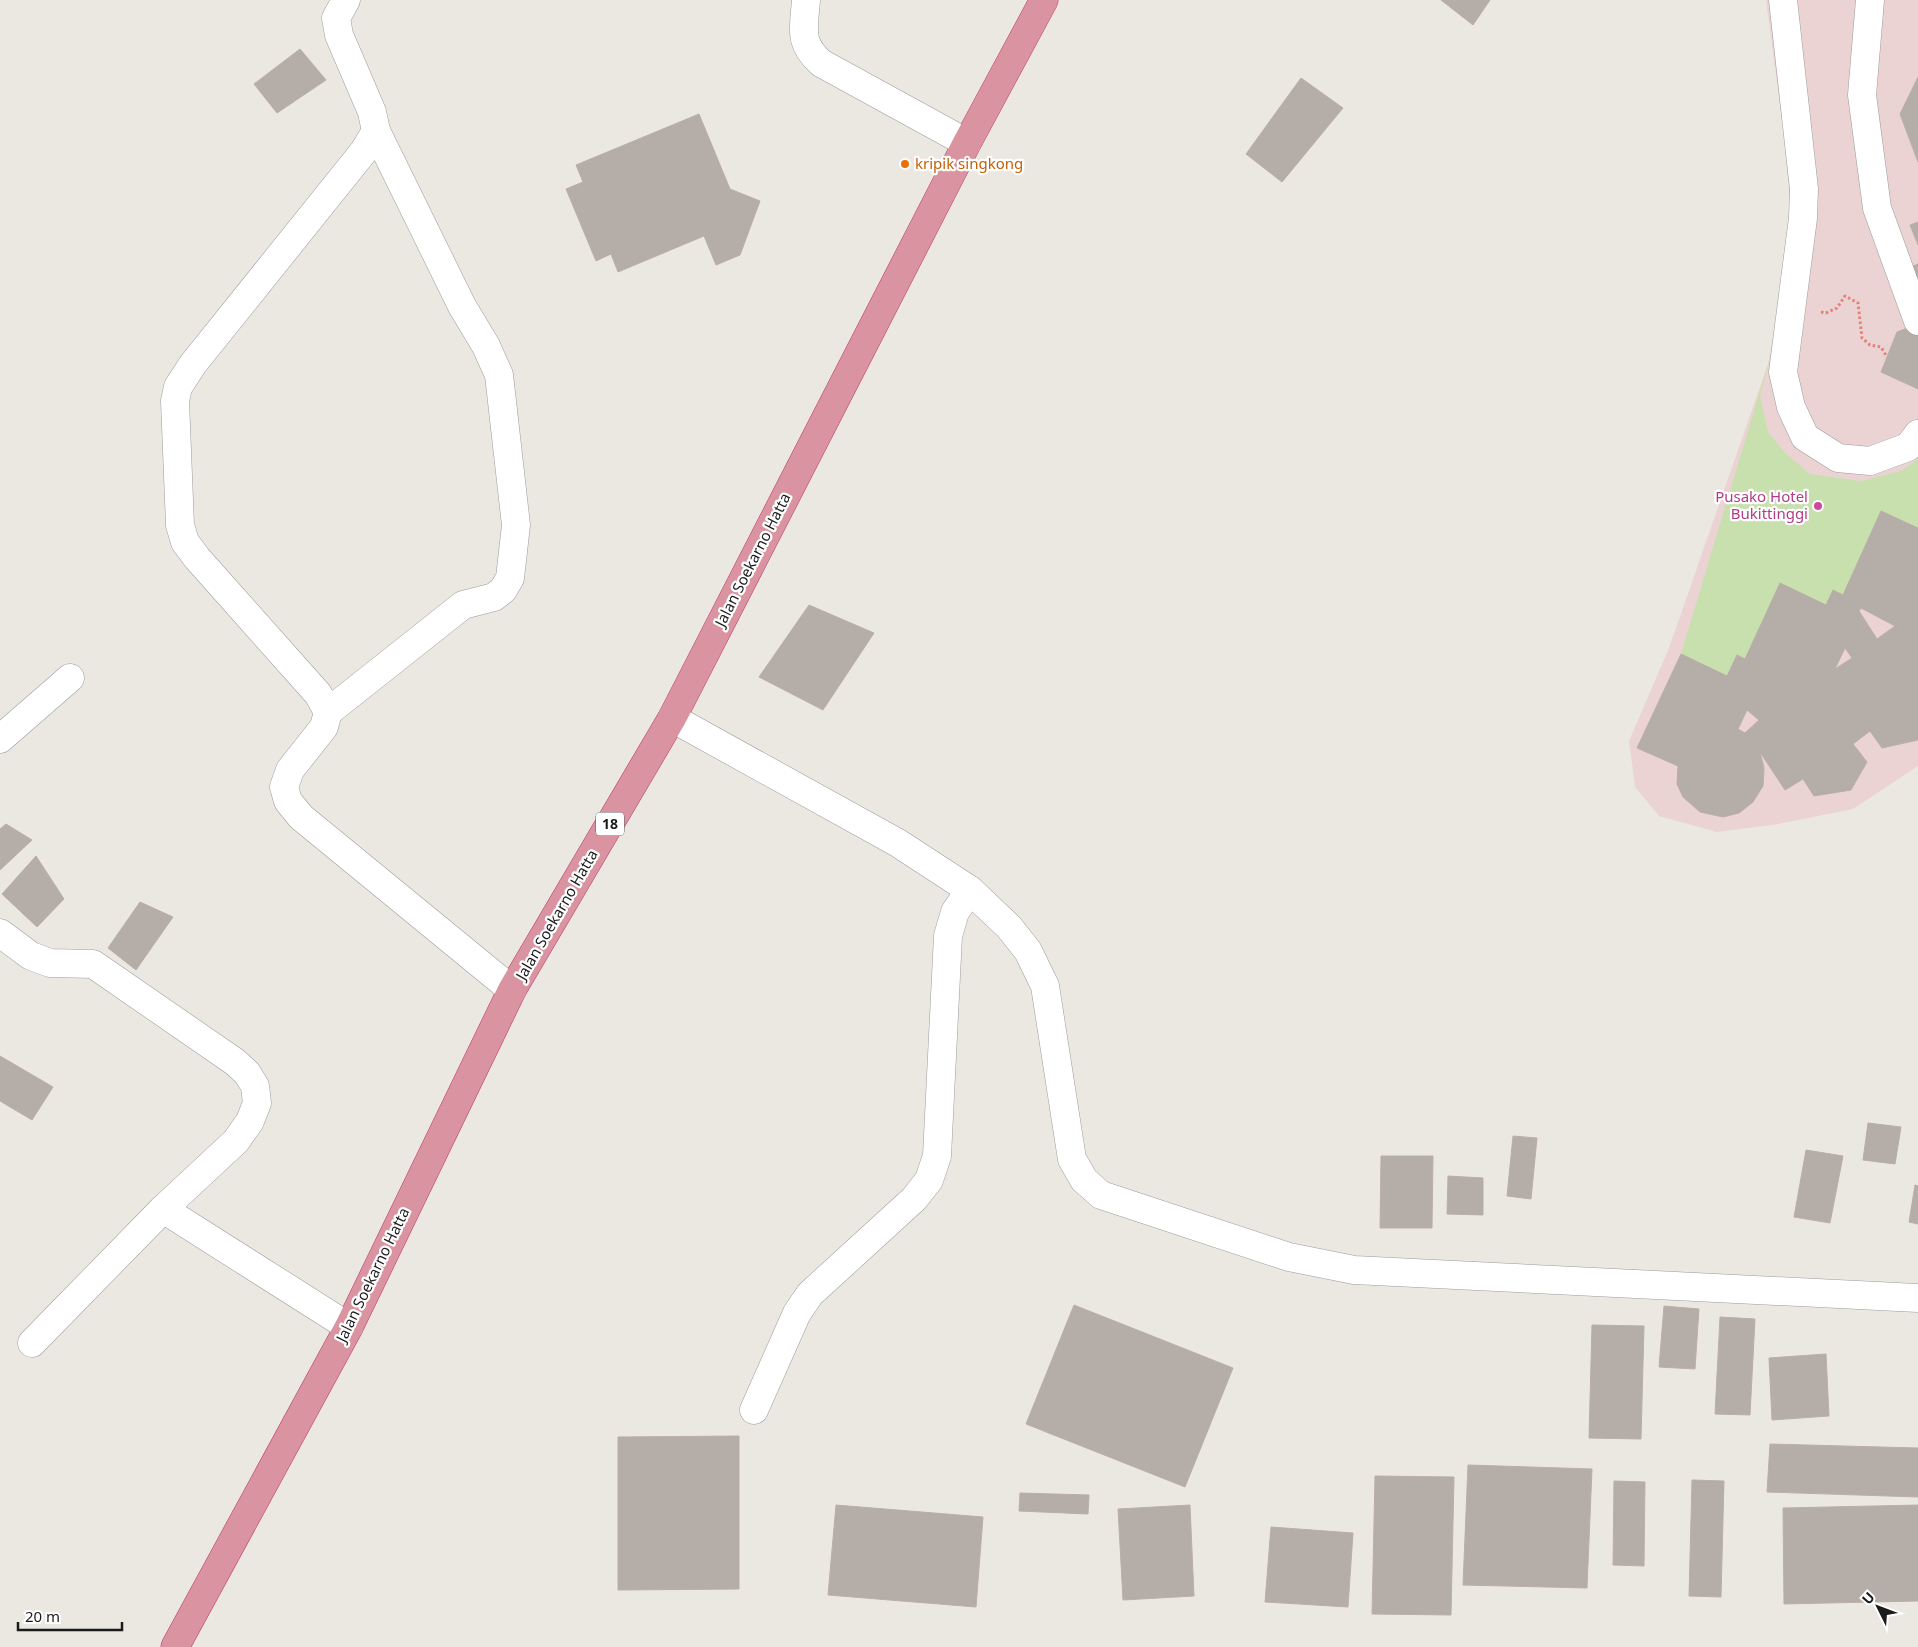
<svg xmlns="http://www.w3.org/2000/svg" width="1918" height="1647" font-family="'Noto Sans',sans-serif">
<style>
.commercial{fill:#ebd3d3}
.grass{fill:#c7e0ae}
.building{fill:#b4ada8;stroke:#bbafa7;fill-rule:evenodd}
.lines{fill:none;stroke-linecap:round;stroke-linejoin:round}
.minor-casing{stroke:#9c9c9c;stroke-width:29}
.highway-casing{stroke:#bf3969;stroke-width:29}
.path{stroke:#e78178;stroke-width:3;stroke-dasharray:2.5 2.5;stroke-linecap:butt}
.minor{stroke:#fff;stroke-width:28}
.highway{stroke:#da93a1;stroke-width:28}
.food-dot{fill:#e8710a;stroke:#fff;stroke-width:2}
.hotel-dot{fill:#d1479c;stroke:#fff;stroke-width:2}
.labels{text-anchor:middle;stroke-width:4.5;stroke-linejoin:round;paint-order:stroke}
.shield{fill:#fff;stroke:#5f5f5f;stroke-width:1}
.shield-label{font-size:14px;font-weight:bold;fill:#1b1b1b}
.food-label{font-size:15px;fill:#c56008;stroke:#fff;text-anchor:start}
.hotel-label{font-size:15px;fill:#b23c85;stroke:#fff;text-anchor:end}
.street-label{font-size:15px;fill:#1b1b1b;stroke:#fff}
</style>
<rect width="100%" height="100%" fill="#ebe8e2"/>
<!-- commercial -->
<polygon class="commercial" points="1766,0 1918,0 1918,766 1853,809 1773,825 1717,832 1659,816 1635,787 1629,741 1669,648 1768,364 1793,235 1784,135"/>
<!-- grass -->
<polygon class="grass" points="1768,364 1760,397 1768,432 1785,453 1810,474 1861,481 1901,471 1918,459 1918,528 1881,512 1843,595 1833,590 1826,605 1780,583 1745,659 1737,655 1727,676 1681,654"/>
<!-- building -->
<g class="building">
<polygon points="1441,0 1490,0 1473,25"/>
<polygon points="300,49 326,80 277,113 254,84"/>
<polygon points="1918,77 1918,162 1900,114"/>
<polygon points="1301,78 1343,108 1282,182 1246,154"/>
<polygon points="699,114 730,189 760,201 740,255 716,265 704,236 618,272 611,254 596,261 566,189 583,182 576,165"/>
<polygon points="1918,222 1918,245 1910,225"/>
<polygon points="1918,264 1918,280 1913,266"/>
<polygon points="1918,324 1918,389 1881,372 1897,332"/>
<path d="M1881 511 1918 528V740L1882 748 1870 731 1853 744 1867 762 1851 790 1814 796 1803 779 1785 790 1760 752 1764 768 1763 786 1753 802 1739 813 1723 817 1700 812 1683 797 1677 784 1678 766 1637 748 1681 654 1727 676 1737 655 1745 659 1780 583 1826 605 1833 590 1843 595ZM1861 608 1895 626 1877 639 1859 611ZM1845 648 1852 658 1835 669ZM1747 710 1759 720 1745 733 1738 729Z"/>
<polygon points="809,605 874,633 823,710 759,677"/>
<polygon points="6,824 32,840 0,870 0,829"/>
<polygon points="36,856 64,899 37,927 2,894"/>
<polygon points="140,902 173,917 136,970 108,948"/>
<polygon points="0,1056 53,1087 32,1120 0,1101"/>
<polygon points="1868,1123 1901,1127 1895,1164 1863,1160"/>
<polygon points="1513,1136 1537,1138 1531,1199 1507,1196"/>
<polygon points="1806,1150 1843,1156 1830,1223 1794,1217"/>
<polygon points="1381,1156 1433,1156 1432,1228 1380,1228"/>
<polygon points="1448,1176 1483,1178 1483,1215 1447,1214"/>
<polygon points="1915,1185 1918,1186 1918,1224 1909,1222"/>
<polygon points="1074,1305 1233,1368 1185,1487 1026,1424"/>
<polygon points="1664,1306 1699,1309 1695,1369 1659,1367"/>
<polygon points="1720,1317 1755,1319 1750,1415 1715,1414"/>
<polygon points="1592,1325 1644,1326 1641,1439 1589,1438"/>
<polygon points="1826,1354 1829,1416 1772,1420 1769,1358"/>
<polygon points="739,1436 739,1589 618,1590 618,1437"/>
<polygon points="1770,1444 1918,1448 1918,1497 1767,1492"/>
<polygon points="1468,1465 1592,1469 1587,1588 1463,1585"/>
<polygon points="1375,1476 1454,1477 1451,1615 1372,1614"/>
<polygon points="1692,1480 1724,1481 1721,1597 1689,1596"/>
<polygon points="1614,1481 1645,1482 1644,1566 1613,1565"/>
<polygon points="1020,1493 1089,1495 1088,1514 1019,1511"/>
<polygon points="836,1505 983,1517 976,1607 828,1595"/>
<polygon points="1190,1505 1194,1596 1123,1600 1118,1509"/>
<polygon points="1918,1505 1918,1601 1784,1604 1783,1508"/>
<polygon points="1271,1527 1353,1533 1348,1607 1265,1602"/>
</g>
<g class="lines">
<defs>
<g id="minor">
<polyline points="346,0 336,18 339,35 372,112 376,131 364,151 193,364 178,387 175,401 180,525 185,542 197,558 318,694 328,712 324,727 290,770 284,787 288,801 301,817 512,990"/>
<path d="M806 0C804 29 798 42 821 63L967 143"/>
<polyline points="1783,0 1804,189 1803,218 1783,372 1791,407 1805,437 1838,458 1870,461 1908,447 1918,434"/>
<polyline points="1870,0 1862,95 1877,208 1918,321"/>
<polyline points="328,712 463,605 494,597 503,590 510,578 516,525 499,375 486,346 462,306 376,131"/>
<polyline points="672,718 898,843 970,890 1009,927 1028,951 1045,986 1072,1159 1084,1180 1101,1195 1289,1257 1354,1270 1918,1298"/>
<polyline points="0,739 70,678"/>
<polyline points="0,933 31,956 50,963 93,964 235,1062 247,1073 255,1086 257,1103 250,1121 236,1141 163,1209 32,1343"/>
<polyline points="163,1209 349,1327"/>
<polyline points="754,1410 797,1313 810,1294 914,1199 929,1180 937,1156 948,936 955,912 970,890"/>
</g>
<polyline id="highway" points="175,1647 349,1327 512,990 672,718 967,143 1044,0"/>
</defs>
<!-- minor casing -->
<use href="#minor" class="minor-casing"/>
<!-- highway casing -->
<use href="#highway" class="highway-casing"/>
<!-- path -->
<polyline class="path" points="1821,312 1826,313 1837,308 1845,296 1858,303 1862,338 1870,345 1881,347 1887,357"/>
<!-- minor -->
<use href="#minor" class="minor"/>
<!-- highway -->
<use href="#highway" class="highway"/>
</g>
<!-- markers -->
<circle class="food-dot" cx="905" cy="164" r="5"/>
<circle class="hotel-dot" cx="1818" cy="506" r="5"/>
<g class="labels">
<!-- shield labels -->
<rect class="shield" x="596" y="812.5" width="28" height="23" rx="4"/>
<g class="shield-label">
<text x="610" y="829">18</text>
</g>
<!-- food labels -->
<g class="food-label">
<text x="915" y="169">kripik singkong</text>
</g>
<!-- hotel labels -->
<g class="hotel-label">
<text x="1808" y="502">Pusako Hotel<tspan x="1808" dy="17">Bukittinggi</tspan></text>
</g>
<!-- street labels -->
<g class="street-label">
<text transform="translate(753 560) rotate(-63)" y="5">Jalan Soekarno Hatta</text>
<text transform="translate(557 915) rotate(-60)" y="5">Jalan Soekarno Hatta</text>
<text transform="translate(373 1275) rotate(-64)" y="5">Jalan Soekarno Hatta</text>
</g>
</g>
<!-- north arrow -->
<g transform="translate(1878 1607) rotate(312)" stroke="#ffffff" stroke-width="4" paint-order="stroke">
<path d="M0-4L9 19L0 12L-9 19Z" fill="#1b1b1b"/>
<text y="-8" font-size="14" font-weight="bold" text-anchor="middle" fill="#1b1b1b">U</text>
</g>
<!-- scale -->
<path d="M18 1622v8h104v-8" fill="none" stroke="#1b1b1b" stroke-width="2.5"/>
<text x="25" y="1622" font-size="15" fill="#1b1b1b" stroke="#ffffff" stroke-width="4" paint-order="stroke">20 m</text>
</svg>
